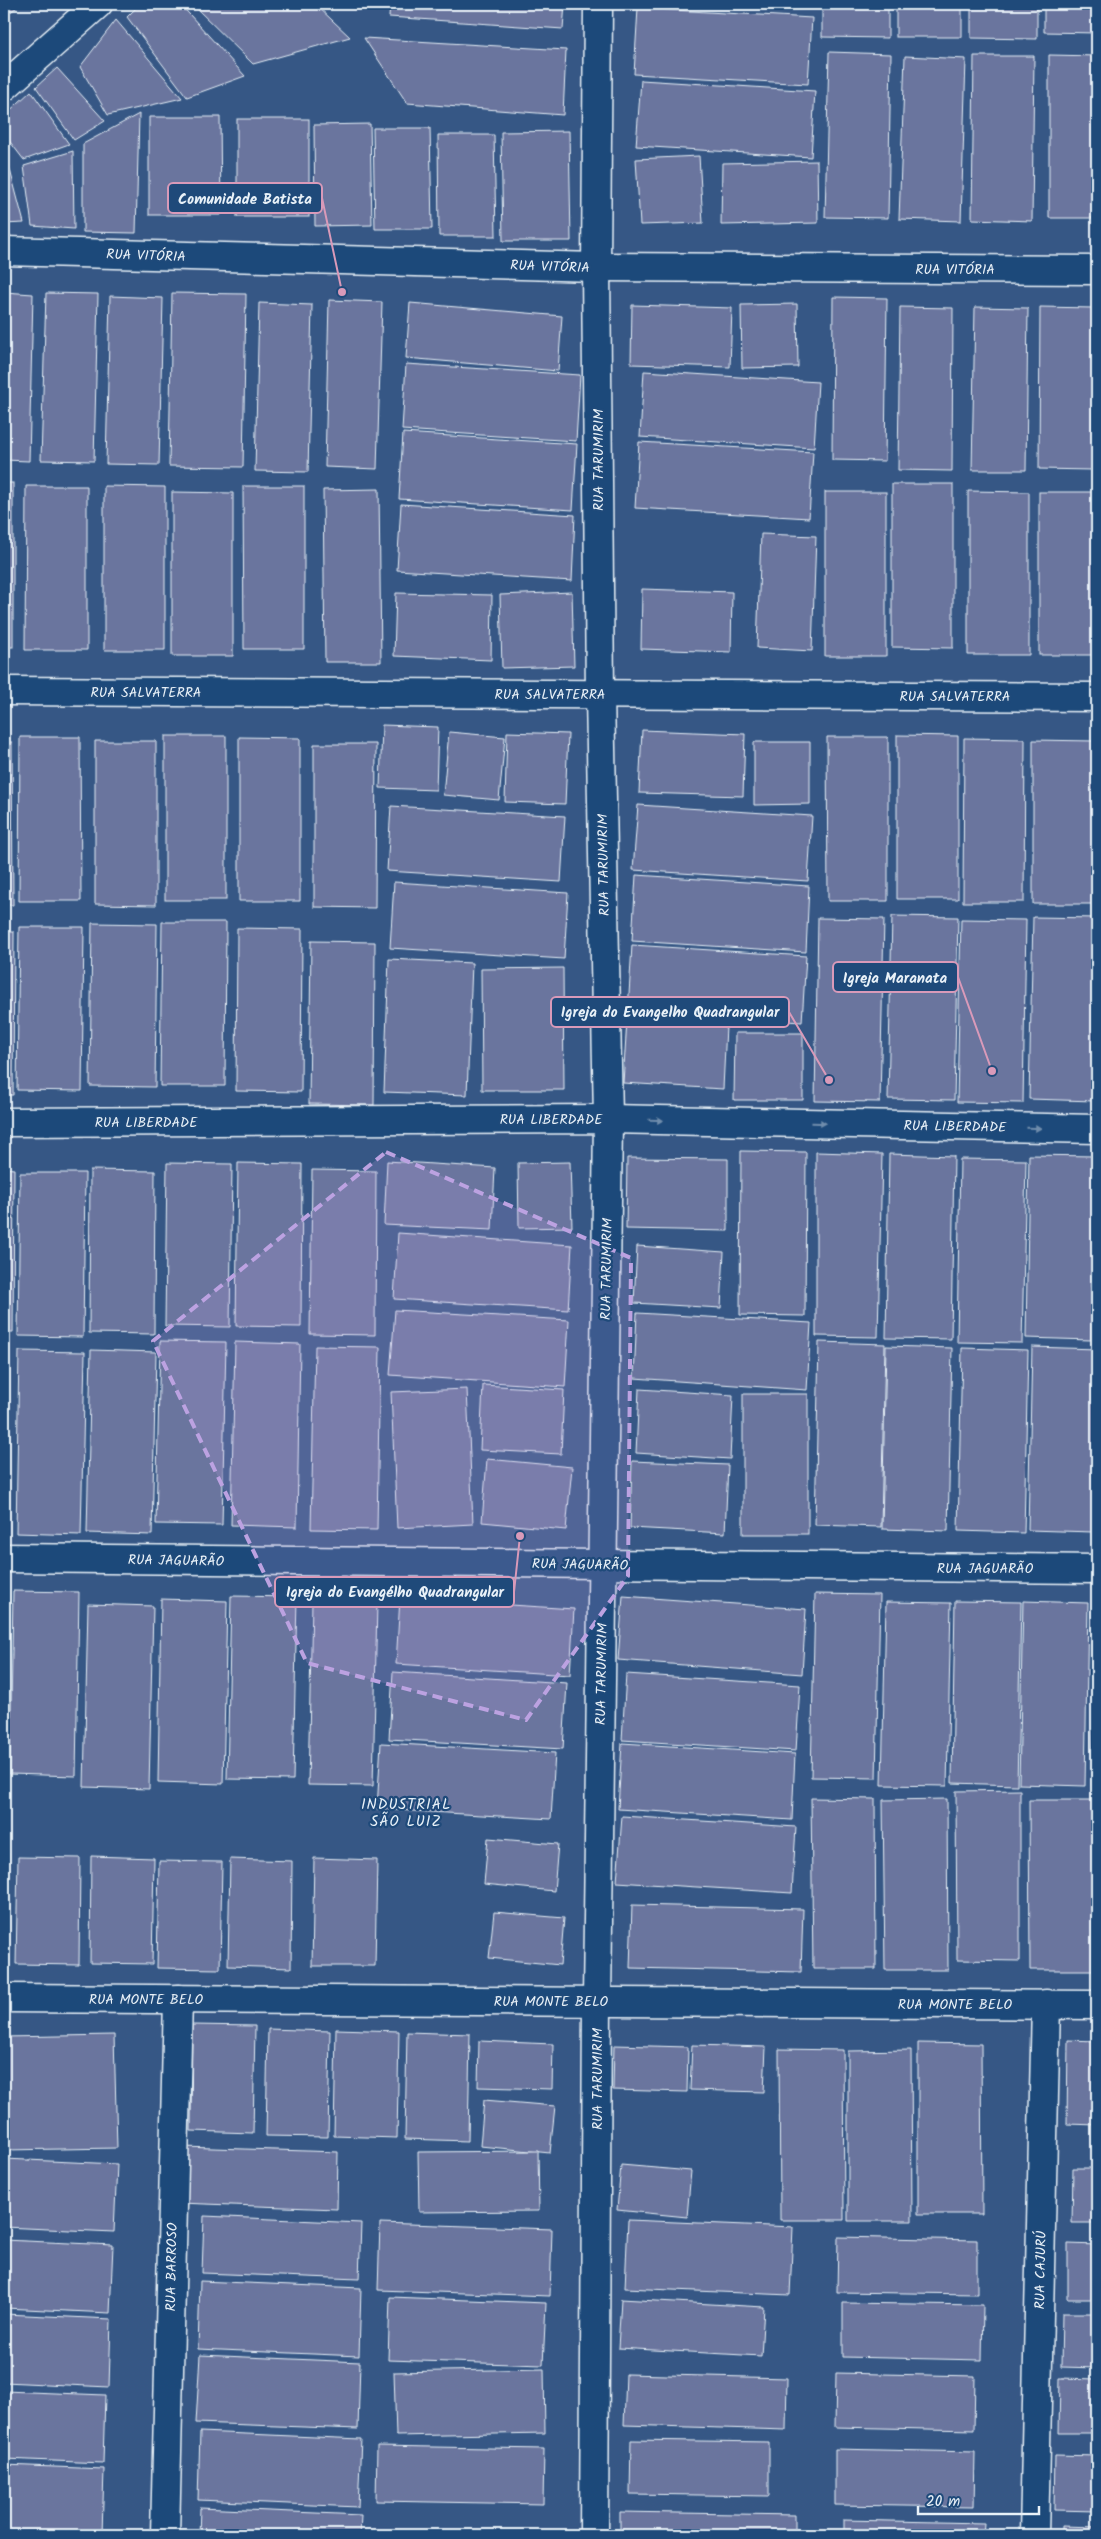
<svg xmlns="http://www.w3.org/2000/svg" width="1101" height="2539" font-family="Kalam,sans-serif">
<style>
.building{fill:#6a749e;stroke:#e8f1f8}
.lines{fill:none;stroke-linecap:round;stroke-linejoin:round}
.street-casing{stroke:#e8f1f8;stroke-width:31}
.secondary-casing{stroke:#e8f1f8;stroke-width:31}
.street{stroke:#1f4a7a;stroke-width:28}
.secondary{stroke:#1f4a7a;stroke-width:28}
.oneway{fill:#6f8dac}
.marked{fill:#bca2e1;fill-opacity:0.2;stroke:#bca2e1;stroke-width:4;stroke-dasharray:10 6;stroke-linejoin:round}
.labels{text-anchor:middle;stroke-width:4.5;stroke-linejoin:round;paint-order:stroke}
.street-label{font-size:14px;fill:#e8f1f8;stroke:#1f4a7a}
.neighbourhood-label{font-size:15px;letter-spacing:1px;fill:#e8f1f8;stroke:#1f4a7a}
.leader{fill:none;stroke:#d99ab9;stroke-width:2}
.callout-dot{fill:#d99ab9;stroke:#1f4a7a;stroke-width:2}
.callout{fill:#1f4a7a;stroke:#d99ab9;stroke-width:2}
.callout-label{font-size:15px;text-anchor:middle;font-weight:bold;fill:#e8f1f8}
</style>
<rect width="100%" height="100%" fill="#365785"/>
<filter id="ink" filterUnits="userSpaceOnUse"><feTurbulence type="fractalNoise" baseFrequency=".02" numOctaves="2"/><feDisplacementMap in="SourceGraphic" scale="10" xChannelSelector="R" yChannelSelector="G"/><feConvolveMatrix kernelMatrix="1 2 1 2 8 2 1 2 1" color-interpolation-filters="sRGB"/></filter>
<g filter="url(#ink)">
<!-- building -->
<g class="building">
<polygon points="4,4 21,4 4,17"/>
<polygon points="140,4 180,4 245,76 187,97 127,17"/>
<polygon points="192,4 315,4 350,37 253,64"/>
<polygon points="390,4 565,4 563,29 389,17"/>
<polygon points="730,4 812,4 812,9"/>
<polygon points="822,4 888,4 888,38 822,37"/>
<rect x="896" y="4" width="66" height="33"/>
<polygon points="971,4 1037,4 1037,39 971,38"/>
<polygon points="1044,4 1097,4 1097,33 1044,32"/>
<polygon points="638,8 812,18 808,84 634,74"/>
<polygon points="116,20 182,98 108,115 80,67"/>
<polygon points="364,38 566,50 563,115 407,103"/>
<polygon points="829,52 891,54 888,218 825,217"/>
<polygon points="1049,55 1097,56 1097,218 1049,218"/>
<polygon points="905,56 966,59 961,221 899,219"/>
<polygon points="974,56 1034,56 1032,221 972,219"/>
<polygon points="57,68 105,121 74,140 36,87"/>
<polygon points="641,80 815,91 811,157 636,146"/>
<polygon points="31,91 69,144 24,160 4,134 4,116"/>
<polygon points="139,114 136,233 83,232 83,144"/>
<polygon points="149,117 220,117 221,215 149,215"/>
<rect x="237" y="119" width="72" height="98"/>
<polygon points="370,124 372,225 315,226 314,125"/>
<polygon points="373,128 430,128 432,229 375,229"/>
<polygon points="569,131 571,241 503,241 501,132"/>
<polygon points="438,135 494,135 496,236 439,236"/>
<polygon points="4,151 5,151 24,223 4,224"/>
<polygon points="73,151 74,229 32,226 24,166"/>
<polygon points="699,156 703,223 640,225 636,159"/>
<polygon points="817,161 818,223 721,225 722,163"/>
<polygon points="4,292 33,294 29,461 4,460"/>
<polygon points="46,293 98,294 94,461 41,460"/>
<polygon points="172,293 246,294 243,467 169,466"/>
<polygon points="110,296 163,298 159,465 106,464"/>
<polygon points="833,297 887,298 885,461 832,460"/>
<polygon points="329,300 382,302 377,469 325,467"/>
<polygon points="259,303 312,305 308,472 255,471"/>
<polygon points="410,303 562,316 558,371 406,358"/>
<polygon points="797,304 798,367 742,368 741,305"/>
<polygon points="632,305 732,308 730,367 631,364"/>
<polygon points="900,307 953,308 952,471 898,470"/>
<polygon points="975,307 1028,308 1026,470 972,470"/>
<polygon points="1040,307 1093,308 1092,470 1039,469"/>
<polygon points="406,364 580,375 576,441 402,430"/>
<polygon points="644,371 818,382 814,448 640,437"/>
<polygon points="403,433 577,444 573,510 399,499"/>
<polygon points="639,442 813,452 809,518 635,508"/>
<rect x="4" y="483" width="9" height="164"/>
<polygon points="892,484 953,484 953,648 892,647"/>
<polygon points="26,486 87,486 87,650 25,650"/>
<polygon points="104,486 165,487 165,650 104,650"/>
<polygon points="243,486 304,486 304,649 244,649"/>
<polygon points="379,489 381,662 325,662 323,490"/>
<polygon points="968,491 1029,492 1029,655 968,655"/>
<polygon points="172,492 233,493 233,656 172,656"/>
<rect x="825" y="492" width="61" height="164"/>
<rect x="1039" y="492" width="58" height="163"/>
<polygon points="401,504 575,515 572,581 397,570"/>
<polygon points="761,534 816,536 812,651 757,648"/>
<polygon points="642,589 732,592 731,652 641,649"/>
<polygon points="572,592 574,666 502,668 500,595"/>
<polygon points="396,593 492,595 491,660 394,656"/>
<polygon points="382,725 438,727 436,790 380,788"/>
<polygon points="642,730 745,734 743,796 639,793"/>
<polygon points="449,732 505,737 499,800 443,795"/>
<polygon points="507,732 568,734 565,804 505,802"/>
<polygon points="897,735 958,736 958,899 897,899"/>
<rect x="165" y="736" width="61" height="164"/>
<polygon points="20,737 80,737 81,901 19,901"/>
<polygon points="239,737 300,738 300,901 239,901"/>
<polygon points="827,737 888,737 888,901 828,901"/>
<polygon points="964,738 1025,739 1024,902 963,902"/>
<polygon points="1033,740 1094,741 1094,904 1033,904"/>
<polygon points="95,741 156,741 156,905 95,904"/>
<polygon points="4,742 12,742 13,905 4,905"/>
<polygon points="754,742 810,742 810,804 754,805"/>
<polygon points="314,744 376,744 375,908 314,907"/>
<polygon points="638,805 812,816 808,881 633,870"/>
<polygon points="391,806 565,816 561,882 387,871"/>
<polygon points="636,875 809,886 806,952 632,941"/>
<polygon points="394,882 568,893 564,959 390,948"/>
<polygon points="892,916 958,917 954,1100 888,1099"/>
<polygon points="1033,917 1097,918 1094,1101 1029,1099"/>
<polygon points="818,918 884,919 880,1102 815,1101"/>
<polygon points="961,919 1026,920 1023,1103 957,1102"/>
<polygon points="162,922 226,922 225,1086 160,1086"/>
<polygon points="92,923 157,924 155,1087 90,1086"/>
<polygon points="19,927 84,927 82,1091 17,1090"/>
<polygon points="237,928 302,929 301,1092 236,1091"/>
<polygon points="4,932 14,932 13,1095 4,1095"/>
<polygon points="311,941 375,942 374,1105 309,1104"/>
<polygon points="632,945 806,956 802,1022 628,1011"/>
<polygon points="389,959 472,963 467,1095 384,1092"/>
<polygon points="563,968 564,1090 482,1090 481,969"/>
<polygon points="627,1020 726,1026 723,1089 623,1083"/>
<polygon points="735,1033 803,1033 803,1100 734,1100"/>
<polygon points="741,1151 806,1152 805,1316 740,1315"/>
<polygon points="816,1152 882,1154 878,1337 816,1336"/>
<polygon points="889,1154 954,1156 951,1339 886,1338"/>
<polygon points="1029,1155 1094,1156 1091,1340 1026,1338"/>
<polygon points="627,1158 728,1159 728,1231 626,1229"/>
<polygon points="960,1159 1026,1160 1022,1343 957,1342"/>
<polygon points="387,1161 495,1168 492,1230 384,1225"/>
<polygon points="570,1162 572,1227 519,1228 518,1163"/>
<polygon points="167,1163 232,1164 230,1327 165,1326"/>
<polygon points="238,1163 302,1164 301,1327 236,1326"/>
<polygon points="4,1168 14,1169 13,1332 4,1332"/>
<polygon points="90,1170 155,1171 154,1334 89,1333"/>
<polygon points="312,1170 376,1171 375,1335 310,1334"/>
<polygon points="20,1173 85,1173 83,1337 18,1336"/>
<polygon points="398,1233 572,1245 568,1310 394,1299"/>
<polygon points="637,1246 724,1252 721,1308 634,1303"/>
<polygon points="395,1310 569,1320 565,1387 390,1375"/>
<polygon points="637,1313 811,1323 807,1390 634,1378"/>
<polygon points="160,1341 226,1342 222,1525 156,1524"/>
<polygon points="235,1342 300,1344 297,1527 231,1525"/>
<polygon points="819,1342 885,1344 881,1527 815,1525"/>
<polygon points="315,1346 380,1347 377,1530 311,1529"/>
<polygon points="886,1346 952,1348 948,1531 882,1529"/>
<polygon points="1032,1347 1097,1349 1093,1532 1028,1530"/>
<polygon points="962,1348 1028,1350 1024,1533 958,1531"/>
<polygon points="91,1350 156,1352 152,1535 87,1533"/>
<polygon points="4,1351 9,1351 5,1534 4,1534"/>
<polygon points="19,1351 85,1352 81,1535 16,1533"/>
<polygon points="483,1385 564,1390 561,1454 480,1450"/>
<polygon points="467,1389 473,1524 397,1528 391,1392"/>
<polygon points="639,1389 733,1395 730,1459 636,1453"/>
<rect x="743" y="1394" width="65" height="140"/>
<polygon points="487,1459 572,1467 566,1530 482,1522"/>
<polygon points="632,1461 728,1465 725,1533 630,1528"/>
<polygon points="13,1591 79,1592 76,1776 10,1774"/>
<polygon points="815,1594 880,1595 876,1778 811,1777"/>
<polygon points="231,1596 297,1597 293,1780 227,1779"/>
<polygon points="623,1596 806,1609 802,1674 618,1660"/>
<polygon points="4,1597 7,1597 4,1732"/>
<polygon points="400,1598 574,1609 570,1675 396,1664"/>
<polygon points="161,1599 227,1601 223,1784 158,1782"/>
<polygon points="955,1601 1021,1602 1017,1785 952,1783"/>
<polygon points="1023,1601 1088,1603 1085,1786 1019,1784"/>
<polygon points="312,1602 377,1603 373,1786 308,1785"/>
<polygon points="886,1602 951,1603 947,1786 882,1785"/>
<polygon points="1096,1603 1097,1603 1097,1786 1092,1786"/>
<polygon points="88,1604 153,1606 149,1789 84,1787"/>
<polygon points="393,1672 567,1683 563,1749 389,1739"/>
<polygon points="626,1674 800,1685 796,1751 622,1740"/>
<polygon points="381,1743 555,1753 551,1819 377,1809"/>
<polygon points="622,1743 795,1754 792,1820 618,1809"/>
<polygon points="1020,1790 1020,1961 957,1960 956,1791"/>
<polygon points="811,1798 875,1799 876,1969 813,1969"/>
<polygon points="947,1799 948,1970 885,1970 883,1800"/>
<polygon points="1029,1800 1092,1800 1093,1970 1030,1970"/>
<polygon points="622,1816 796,1827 792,1893 617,1882"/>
<polygon points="488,1838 558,1844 554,1891 484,1884"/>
<polygon points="4,1853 8,1853 7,1960 4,1960"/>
<polygon points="91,1856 154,1858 152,1964 90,1963"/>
<polygon points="18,1857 80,1858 79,1965 16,1964"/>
<polygon points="314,1858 377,1860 375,1966 312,1966"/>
<polygon points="230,1859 292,1861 291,1968 228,1966"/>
<polygon points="159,1861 222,1862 220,1969 157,1968"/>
<polygon points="632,1905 803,1909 801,1972 630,1968"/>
<polygon points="494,1912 564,1918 560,1965 489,1958"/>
<polygon points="192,2025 255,2026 253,2133 191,2131"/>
<polygon points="268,2029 330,2031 328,2137 266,2136"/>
<polygon points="336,2029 399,2031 397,2138 334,2136"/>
<polygon points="407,2032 470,2034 468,2141 405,2139"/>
<polygon points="114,2035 117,2148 5,2150 4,2037"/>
<polygon points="1068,2040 1097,2041 1097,2125 1067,2124"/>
<polygon points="479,2041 553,2044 552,2089 478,2087"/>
<polygon points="918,2043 981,2044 982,2214 918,2214"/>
<polygon points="614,2045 688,2047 687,2092 613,2090"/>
<polygon points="692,2045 766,2047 764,2092 690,2090"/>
<polygon points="779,2049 843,2050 844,2220 780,2220"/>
<polygon points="911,2050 912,2221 848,2221 848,2051"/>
<polygon points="484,2100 555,2106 550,2153 480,2146"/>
<polygon points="182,2147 338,2152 337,2209 179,2203"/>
<polygon points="538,2151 539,2211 419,2212 418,2152"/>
<polygon points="4,2159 117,2164 114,2232 4,2227"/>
<polygon points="621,2165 691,2171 687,2217 617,2210"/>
<polygon points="1073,2168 1097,2168 1097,2223 1072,2223"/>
<polygon points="204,2216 361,2223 359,2279 202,2273"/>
<polygon points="628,2220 793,2227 790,2295 625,2288"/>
<polygon points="380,2223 552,2229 550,2296 378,2290"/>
<polygon points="838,2237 977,2240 977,2294 837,2292"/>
<polygon points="4,2240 113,2245 110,2313 4,2308"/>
<polygon points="1068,2244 1097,2245 1097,2299 1068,2299"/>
<polygon points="200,2281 361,2288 359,2356 198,2349"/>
<polygon points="390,2297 546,2303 543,2365 388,2360"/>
<polygon points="621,2299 764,2307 761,2356 618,2348"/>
<polygon points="843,2303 983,2305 982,2360 843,2357"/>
<polygon points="1062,2313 1097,2313 1097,2368 1061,2367"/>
<polygon points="4,2314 111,2319 109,2387 4,2382"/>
<polygon points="200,2355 360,2362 358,2429 196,2423"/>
<polygon points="544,2369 545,2433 396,2436 394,2372"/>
<polygon points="836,2373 975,2376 974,2430 835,2427"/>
<polygon points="626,2374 787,2378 786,2430 624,2425"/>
<polygon points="1060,2378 1097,2379 1097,2433 1059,2433"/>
<polygon points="4,2391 105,2395 103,2463 4,2459"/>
<polygon points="200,2432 361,2439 358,2507 198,2500"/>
<polygon points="631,2440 769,2442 769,2496 630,2494"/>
<polygon points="377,2446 544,2449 543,2504 376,2501"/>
<polygon points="835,2449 975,2452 974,2507 835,2505"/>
<polygon points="1055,2455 1097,2456 1097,2511 1054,2510"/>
<polygon points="4,2465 104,2469 102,2535 4,2533"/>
<polygon points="200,2508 361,2515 360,2535 199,2535"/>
<polygon points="620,2512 795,2515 795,2535 620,2535"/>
<polygon points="844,2520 984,2523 983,2535 844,2535"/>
<polygon points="1062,2526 1097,2527 1097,2535 1062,2535"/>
</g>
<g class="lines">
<defs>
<g id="street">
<polyline points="4,87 98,4"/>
<polyline points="4,251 596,267 1097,270"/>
<polyline points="4,691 1097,697"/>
<polyline points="4,1122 608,1119 1097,1129"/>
<polyline points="4,1558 1097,1569"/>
<polyline points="165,2535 178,1999"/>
<polyline points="594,2535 597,2001 608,1119 600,694 596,267 598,4"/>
<polyline points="1034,2535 1046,2004"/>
</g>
<polyline id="secondary" points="4,1998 1097,2005"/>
</defs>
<!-- street casing -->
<use href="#street" class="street-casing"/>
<!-- secondary casing -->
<use href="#secondary" class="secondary-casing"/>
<!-- street -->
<use href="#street" class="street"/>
<!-- secondary -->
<use href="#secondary" class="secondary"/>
</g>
<!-- one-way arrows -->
<defs><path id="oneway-solid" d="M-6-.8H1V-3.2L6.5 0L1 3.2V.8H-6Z" transform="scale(1.25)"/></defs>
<g class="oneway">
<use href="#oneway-solid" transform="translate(656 1120) rotate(1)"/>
<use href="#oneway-solid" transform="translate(819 1123) rotate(1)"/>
<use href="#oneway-solid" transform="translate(1034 1128) rotate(1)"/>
</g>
</g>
<!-- marked area -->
<path class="marked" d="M386 1152 631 1258 628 1576 526 1720 307 1663 153 1341Z"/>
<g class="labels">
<!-- street labels -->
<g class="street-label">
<text transform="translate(146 255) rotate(2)" y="5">RUA VITÓRIA</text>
<text transform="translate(550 266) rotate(2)" y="5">RUA VITÓRIA</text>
<text x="955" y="274">RUA VITÓRIA</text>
<text transform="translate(598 460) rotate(-90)" y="5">RUA TARUMIRIM</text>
<text x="146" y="697">RUA SALVATERRA</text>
<text x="550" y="699">RUA SALVATERRA</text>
<text x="955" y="701">RUA SALVATERRA</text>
<text transform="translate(603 865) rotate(-91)" y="5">RUA TARUMIRIM</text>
<text x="551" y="1124">RUA LIBERDADE</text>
<text x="146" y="1127">RUA LIBERDADE</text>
<text transform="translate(955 1126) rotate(1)" y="5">RUA LIBERDADE</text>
<text transform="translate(606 1269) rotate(-89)" y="5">RUA TARUMIRIM</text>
<text transform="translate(176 1560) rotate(1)" y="5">RUA JAGUARÃO</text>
<text transform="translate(580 1564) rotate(1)" y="5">RUA JAGUARÃO</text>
<text x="985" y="1573">RUA JAGUARÃO</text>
<text transform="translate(601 1674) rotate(-89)" y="5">RUA TARUMIRIM</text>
<text x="146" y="2004">RUA MONTE BELO</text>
<text x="551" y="2006">RUA MONTE BELO</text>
<text x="955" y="2009">RUA MONTE BELO</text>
<text transform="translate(597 2079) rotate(-90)" y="5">RUA TARUMIRIM</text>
<text transform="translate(171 2267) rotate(-89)" y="5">RUA BARROSO</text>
<text transform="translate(1040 2270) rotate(-89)" y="5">RUA CAJURÚ</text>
</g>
<!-- neighbourhood labels -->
<g class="neighbourhood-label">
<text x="406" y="1809">INDUSTRIAL<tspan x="406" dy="17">SÃO LUIZ</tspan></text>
</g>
</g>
<!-- callouts -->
<path class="leader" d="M342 292L322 198M992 1071L958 977M829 1080L789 1012M520 1536L514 1592"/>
<g class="callout-dot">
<circle cx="342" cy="292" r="5"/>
<circle cx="992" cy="1071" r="5"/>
<circle cx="829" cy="1080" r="5"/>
<circle cx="520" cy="1536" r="5"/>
</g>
<g class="callout">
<rect x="168" y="183" width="154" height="30" rx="5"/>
<rect x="833" y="962" width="125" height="30" rx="5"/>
<rect x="551" y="997" width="238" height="30" rx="5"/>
<rect x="275" y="1577" width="239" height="30" rx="5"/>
</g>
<g class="callout-label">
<text x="245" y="204">Comunidade Batista</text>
<text x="895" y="983">Igreja Maranata</text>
<text x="670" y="1017">Igreja do Evangelho Quadrangular</text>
<text x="395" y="1597">Igreja do Evangélho Quadrangular</text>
</g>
<!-- margin -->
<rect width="1101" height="2539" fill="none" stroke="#1f4a7a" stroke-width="20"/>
<rect x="10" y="10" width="1081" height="2519" fill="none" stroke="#e8f1f8" stroke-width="2" filter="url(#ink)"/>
<!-- scale -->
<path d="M918 2506v8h121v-8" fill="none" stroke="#e8f1f8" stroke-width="2.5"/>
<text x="926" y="2506" font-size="15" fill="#e8f1f8" stroke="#1f4a7a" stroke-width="4" paint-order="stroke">20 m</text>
</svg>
